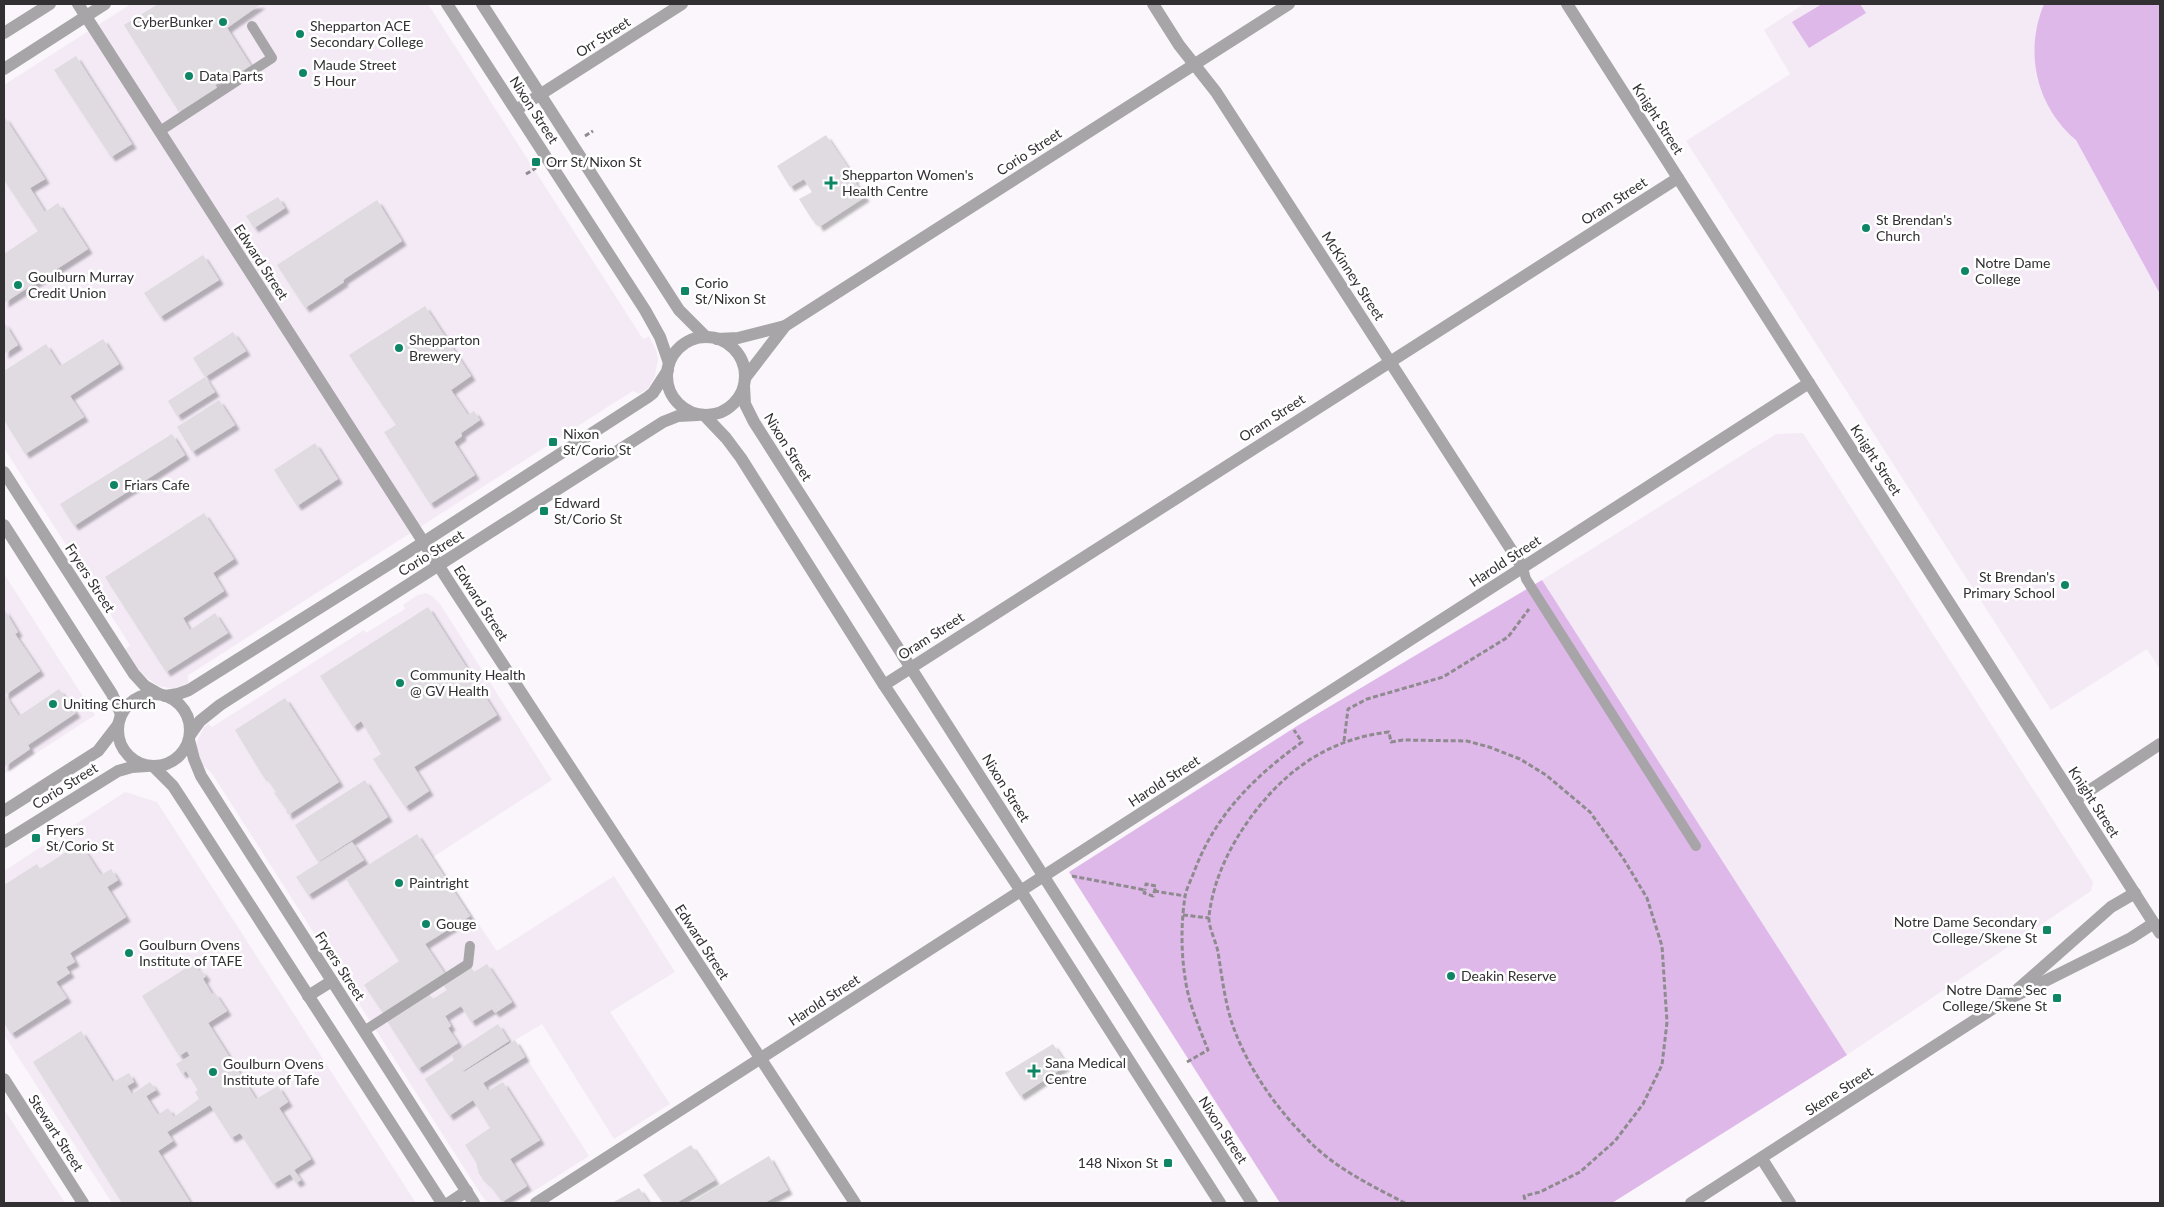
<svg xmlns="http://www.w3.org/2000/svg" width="2164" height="1207" font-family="Lato,sans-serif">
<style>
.built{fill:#f3eaf6}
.green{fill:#dfb8ea}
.building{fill:#dfdbe0;filter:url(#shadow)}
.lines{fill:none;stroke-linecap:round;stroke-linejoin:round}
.path{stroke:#8e8b8e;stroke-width:3;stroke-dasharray:5 2.5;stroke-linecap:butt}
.service{stroke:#a7a5a7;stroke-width:10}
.minor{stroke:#a7a5a7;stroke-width:12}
.tertiary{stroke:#a7a5a7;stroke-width:12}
.poi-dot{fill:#0e8666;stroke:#fff;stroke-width:2}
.labels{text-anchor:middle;stroke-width:5;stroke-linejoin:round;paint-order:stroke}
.poi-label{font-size:14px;fill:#323032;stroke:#fff;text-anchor:start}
.street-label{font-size:14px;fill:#323032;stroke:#fff}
</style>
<defs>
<filter id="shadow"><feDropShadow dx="4.5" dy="4.5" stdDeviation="1" flood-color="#0004"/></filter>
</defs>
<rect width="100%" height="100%" fill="#faf6fb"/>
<!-- built -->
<g class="built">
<polygon points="131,4 428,4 643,339 649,336 656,350 658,359 655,376 648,388 641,393 639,394 633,391 617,401 190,674 188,675 188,683 174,689 158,686 138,671 125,650 130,645 4,448 4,85"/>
<polygon points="1804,4 2160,4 2160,669 2147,649 2051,710 1686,141 1790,74 1764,30"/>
<polygon points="1803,433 2093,882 2091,891 1847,1055 1542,580 1776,434"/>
<polygon points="4,574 95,715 4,774"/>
<polygon points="426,593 432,596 440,604 552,780 433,857 497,951 614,876 675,972 610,1012 670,1104 614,1139 542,1024 515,1040 589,1156 515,1203 488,1203 482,1196 211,772 202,765 196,744 204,727 208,724 212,727 364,630 366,633 405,609 403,605 418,595"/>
<polygon points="125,792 157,802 416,1203 112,1203 4,1035 4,871"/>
<polygon points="4,1109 65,1203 4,1203"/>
</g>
<!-- green -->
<g class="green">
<polygon points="1822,4 1860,4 1866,13 1809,48 1792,22"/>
<path d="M2044 4H2160V294L2076 140C2036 106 2024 52 2044 4Z"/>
<polygon points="1542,580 1847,1055 1612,1203 1280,1203 1069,872 1297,726"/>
</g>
<!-- building -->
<g class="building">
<polygon points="158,4 261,4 227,28 251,66 233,77 231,74 223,78 224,80 215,85 217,88 179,112 124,25"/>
<polygon points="76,56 132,144 111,157 54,70"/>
<polygon points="4,116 45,179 30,188 45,212 58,203 88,249 4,303 4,254 38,231 4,180"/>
<polygon points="826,135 855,178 853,179 865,197 819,227 815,220 813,221 799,199 812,192 804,179 790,187 777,166"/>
<polygon points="278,197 285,208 254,228 246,216"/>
<polygon points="377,200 402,241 343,280 344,282 305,308 277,265"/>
<polygon points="203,255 219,280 160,317 144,293"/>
<polygon points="425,306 471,376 451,390 468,415 474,411 480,420 461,433 462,436 454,442 475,475 430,504 384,432 396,425 349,355"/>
<polygon points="4,322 18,345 4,354"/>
<polygon points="233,332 246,351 205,377 193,358"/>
<polygon points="103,339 119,364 70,396 84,417 25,454 4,420 4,371 46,344 60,366"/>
<polygon points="205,377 215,392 177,416 168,401"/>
<polygon points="219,400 235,425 192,452 177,427"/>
<polygon points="172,434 185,455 74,526 60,504"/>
<polygon points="315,443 338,479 297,506 274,470"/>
<polygon points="204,513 234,559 213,573 224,591 183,618 190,630 215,613 228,633 166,672 105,577"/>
<polygon points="428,607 497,715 414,767 429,791 405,807 373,759 381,754 361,721 353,727 320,676"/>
<polygon points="4,609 18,632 15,634 40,671 5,695 19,716 59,689 76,713 28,745 30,749 4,767"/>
<polygon points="285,698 339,782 288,815 286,811 287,810 274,793 276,792 265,776 264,777 261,773 235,730"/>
<polygon points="365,780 388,817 318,862 295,825"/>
<polygon points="417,834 470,916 425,944 445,974 383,1013 364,985 399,961 346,879"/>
<polygon points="352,842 364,860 308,895 296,877"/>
<polygon points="80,843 101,875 111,869 118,880 107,887 126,917 70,953 75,962 66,967 70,973 56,982 67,998 11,1034 4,1023 4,885 37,864 40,869"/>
<polygon points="194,963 199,971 201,970 206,976 203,979 212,994 215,993 227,1011 208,1023 256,1099 278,1086 288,1102 279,1108 311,1159 294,1170 301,1180 296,1183 290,1174 273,1184 240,1133 231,1138 210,1105 167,1132 173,1141 158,1151 190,1202 122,1203 33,1062 81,1031 113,1082 129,1073 134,1082 127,1086 132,1094 150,1082 156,1090 146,1096 158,1115 168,1108 174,1117 199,1099 195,1092 198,1090 186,1071 182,1074 176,1064 190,1056 187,1051 179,1056 142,996"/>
<polygon points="487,964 512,1002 495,1013 492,1009 471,1022 461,1006 445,1016 451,1026 448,1028 458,1043 418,1069 387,1021 429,994 433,999 447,990 443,985 471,967 474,972"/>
<polygon points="498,1024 509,1041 463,1071 464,1072 515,1040 525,1057 483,1083 488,1091 503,1082 540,1140 510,1159 527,1186 502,1202 490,1185 479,1174 476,1162 465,1145 490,1128 473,1100 449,1116 425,1079 454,1060 451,1055"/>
<polygon points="1053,1044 1067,1065 1020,1096 1005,1073"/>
<polygon points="691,1145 715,1180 676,1203 663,1203 643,1175"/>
<polygon points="769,1156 788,1190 764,1203 690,1203"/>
<polygon points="639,1188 649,1203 612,1203"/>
</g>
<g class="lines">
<!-- path -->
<g class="path">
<polyline points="585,136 593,131"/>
<polyline points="526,174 536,168"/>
<polyline points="1344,741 1348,709 1367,699 1443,677 1508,637 1529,609"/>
<polyline points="1072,876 1145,890 1144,893 1153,896 1156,886 1146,884 1145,890"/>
<polyline points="1154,891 1185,896"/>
<polyline points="1183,915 1209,918"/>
<path d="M1187 1062 1208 1050C1199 1027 1188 1002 1185 977 1181 952 1181 922 1185 897 1186 889 1191 880 1194 872 1215 815 1254 777 1302 742L1294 730"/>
<path d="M1405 1203C1374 1187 1339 1170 1313 1145 1279 1112 1249 1071 1233 1026 1225 1003 1222 977 1218 952 1216 941 1208 927 1209 916 1214 874 1235 836 1261 804 1295 763 1336 738 1389 732L1391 742 1403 740 1467 741 1489 747 1520 759 1546 775 1590 812 1623 858 1647 898 1662 946 1667 1022 1662 1065 1643 1104 1615 1141 1580 1172 1540 1192 1524 1196 1526 1203"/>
</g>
<!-- service -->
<g class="service">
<polyline points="160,131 272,58 252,26"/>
<polyline points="1523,568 1526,579 1696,846"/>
<polyline points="364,1031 468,964 470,946"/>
</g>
<!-- minor -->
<g class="minor">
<polyline points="78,4 451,585 855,1203"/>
<polyline points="447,4 645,310 660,337 669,363"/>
<polyline points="482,4 679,310 706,337"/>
<polyline points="1153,4 1179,45 1216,92 1523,568"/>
<polyline points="4,33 50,4"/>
<polyline points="4,69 105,4"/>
<polyline points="516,110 682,4"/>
<circle cx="706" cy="376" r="39"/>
<polyline points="717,339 738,338 785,326"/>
<polyline points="745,378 785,326 1289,4"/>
<polyline points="744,386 745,404 754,422 1252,1203"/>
<polyline points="705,416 726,438 741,458 884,685 1021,891 1220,1203"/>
<polyline points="884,685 1678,178"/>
<polyline points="165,696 178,694 189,690 399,558 648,397 653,393 668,370"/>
<polyline points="190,735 200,721 220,705 663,422 678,416 698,415"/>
<polyline points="2075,800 2160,744"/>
<polyline points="4,811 98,751 118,725"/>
<polyline points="4,842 118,771 132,767 147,766"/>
<polyline points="2018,989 2111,907 2135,893"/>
<polyline points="4,1079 83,1203"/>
<polyline points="1762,1159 1790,1203"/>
<polyline points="536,1203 1809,383"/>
<polyline points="1691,1203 2003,1002 2131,938 2154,923"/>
</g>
<!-- tertiary -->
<g class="tertiary">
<polyline points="1567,4 2160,933"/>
<polyline points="4,472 134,674 145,686 159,694"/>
<polyline points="4,525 112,694 121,714"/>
<circle cx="154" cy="730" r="36"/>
<polyline points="189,740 194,759 201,776 474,1203"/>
<polyline points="154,767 173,786 188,809 442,1203"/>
<polyline points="308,996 332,981"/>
<polyline points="449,1203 467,1191"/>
</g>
</g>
<!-- markers -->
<g class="poi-dot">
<circle cx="223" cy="22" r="5"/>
<circle cx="300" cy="34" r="5"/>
<circle cx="303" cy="73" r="5"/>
<circle cx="189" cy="76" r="5"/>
<rect x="531" y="157" width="10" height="10" rx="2.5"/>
<path d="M828.5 175.5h5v5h5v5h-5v5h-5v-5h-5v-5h5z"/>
<circle cx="1866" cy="228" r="5"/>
<circle cx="1965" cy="271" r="5"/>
<circle cx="18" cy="285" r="5"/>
<rect x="680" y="286" width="10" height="10" rx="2.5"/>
<circle cx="399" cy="348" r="5"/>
<rect x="548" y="437" width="10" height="10" rx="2.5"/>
<circle cx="114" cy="485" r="5"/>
<rect x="539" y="506" width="10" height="10" rx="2.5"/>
<circle cx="2065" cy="585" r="5"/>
<circle cx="400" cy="683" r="5"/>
<circle cx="53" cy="704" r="5"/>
<rect x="31" y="833" width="10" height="10" rx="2.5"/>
<circle cx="399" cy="883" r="5"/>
<circle cx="426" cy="924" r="5"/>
<rect x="2042" y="925" width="10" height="10" rx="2.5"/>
<circle cx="129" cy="953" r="5"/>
<circle cx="1451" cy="976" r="5"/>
<rect x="2052" y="993" width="10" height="10" rx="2.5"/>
<path d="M1031.5 1063.5h5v5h5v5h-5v5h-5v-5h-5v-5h5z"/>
<circle cx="213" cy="1072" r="5"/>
<rect x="1163" y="1158" width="10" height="10" rx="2.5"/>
</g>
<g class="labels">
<!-- poi labels -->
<g class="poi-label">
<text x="213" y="27" text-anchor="end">CyberBunker</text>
<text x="310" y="31">Shepparton ACE<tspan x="310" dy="16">Secondary College</tspan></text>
<text x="313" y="70">Maude Street<tspan x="313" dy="16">5 Hour</tspan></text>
<text x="199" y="81">Data Parts</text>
<text x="546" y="167">Orr St/Nixon St</text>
<text x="842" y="180">Shepparton Women's<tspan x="842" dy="16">Health Centre</tspan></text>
<text x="1876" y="225">St Brendan's<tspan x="1876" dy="16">Church</tspan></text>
<text x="1975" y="268">Notre Dame<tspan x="1975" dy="16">College</tspan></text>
<text x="28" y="282">Goulburn Murray<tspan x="28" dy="16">Credit Union</tspan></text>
<text x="695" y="288">Corio<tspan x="695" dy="16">St/Nixon St</tspan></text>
<text x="409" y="345">Shepparton<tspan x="409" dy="16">Brewery</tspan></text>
<text x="563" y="439">Nixon<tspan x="563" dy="16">St/Corio St</tspan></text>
<text x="124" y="490">Friars Cafe</text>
<text x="554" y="508">Edward<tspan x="554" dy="16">St/Corio St</tspan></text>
<text x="2055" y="582" text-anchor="end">St Brendan's<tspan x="2055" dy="16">Primary School</tspan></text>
<text x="410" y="680">Community Health<tspan x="410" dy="16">@ GV Health</tspan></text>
<text x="63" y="709">Uniting Church</text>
<text x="46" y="835">Fryers<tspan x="46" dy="16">St/Corio St</tspan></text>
<text x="409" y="888">Paintright</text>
<text x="2037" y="927" text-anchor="end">Notre Dame Secondary<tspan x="2037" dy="16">College/Skene St</tspan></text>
<text x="436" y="929">Gouge</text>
<text x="139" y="950">Goulburn Ovens<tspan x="139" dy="16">Institute of TAFE</tspan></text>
<text x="1461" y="981">Deakin Reserve</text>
<text x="2047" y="995" text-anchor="end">Notre Dame Sec<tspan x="2047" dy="16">College/Skene St</tspan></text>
<text x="1045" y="1068">Sana Medical<tspan x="1045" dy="16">Centre</tspan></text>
<text x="223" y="1069">Goulburn Ovens<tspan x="223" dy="16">Institute of Tafe</tspan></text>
<text x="1158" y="1168" text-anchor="end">148 Nixon St</text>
</g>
<!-- street labels -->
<g class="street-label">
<text transform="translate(603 37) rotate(-33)" y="5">Orr Street</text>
<text transform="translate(534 110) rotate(57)" y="5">Nixon Street</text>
<text transform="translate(1658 119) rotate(57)" y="5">Knight Street</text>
<text transform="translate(1029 152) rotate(-33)" y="5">Corio Street</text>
<text transform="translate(1614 201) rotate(-33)" y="5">Oram Street</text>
<text transform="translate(261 262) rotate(57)" y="5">Edward Street</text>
<text transform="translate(1353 276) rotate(57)" y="5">McKinney Street</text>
<text transform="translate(1272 418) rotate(-33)" y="5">Oram Street</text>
<text transform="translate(788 447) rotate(58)" y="5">Nixon Street</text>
<text transform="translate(1876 460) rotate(57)" y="5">Knight Street</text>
<text transform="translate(431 553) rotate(-32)" y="5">Corio Street</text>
<text transform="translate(1505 561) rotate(-33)" y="5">Harold Street</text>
<text transform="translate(90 578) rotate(57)" y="5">Fryers Street</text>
<text transform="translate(481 603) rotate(57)" y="5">Edward Street</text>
<text transform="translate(931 636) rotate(-33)" y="5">Oram Street</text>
<text transform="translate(1164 781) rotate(-33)" y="5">Harold Street</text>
<text transform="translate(65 786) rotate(-32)" y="5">Corio Street</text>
<text transform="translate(1006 788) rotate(58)" y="5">Nixon Street</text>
<text transform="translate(2094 802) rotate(57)" y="5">Knight Street</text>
<text transform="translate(702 942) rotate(57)" y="5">Edward Street</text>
<text transform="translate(340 966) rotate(57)" y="5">Fryers Street</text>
<text transform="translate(824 1000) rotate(-33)" y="5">Harold Street</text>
<text transform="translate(1839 1091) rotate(-33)" y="5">Skene Street</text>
<text transform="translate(1223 1130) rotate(57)" y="5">Nixon Street</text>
<text transform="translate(56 1133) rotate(57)" y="5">Stewart Street</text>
</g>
</g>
<!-- border -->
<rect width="2164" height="1207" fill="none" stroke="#323032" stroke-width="10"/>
</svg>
